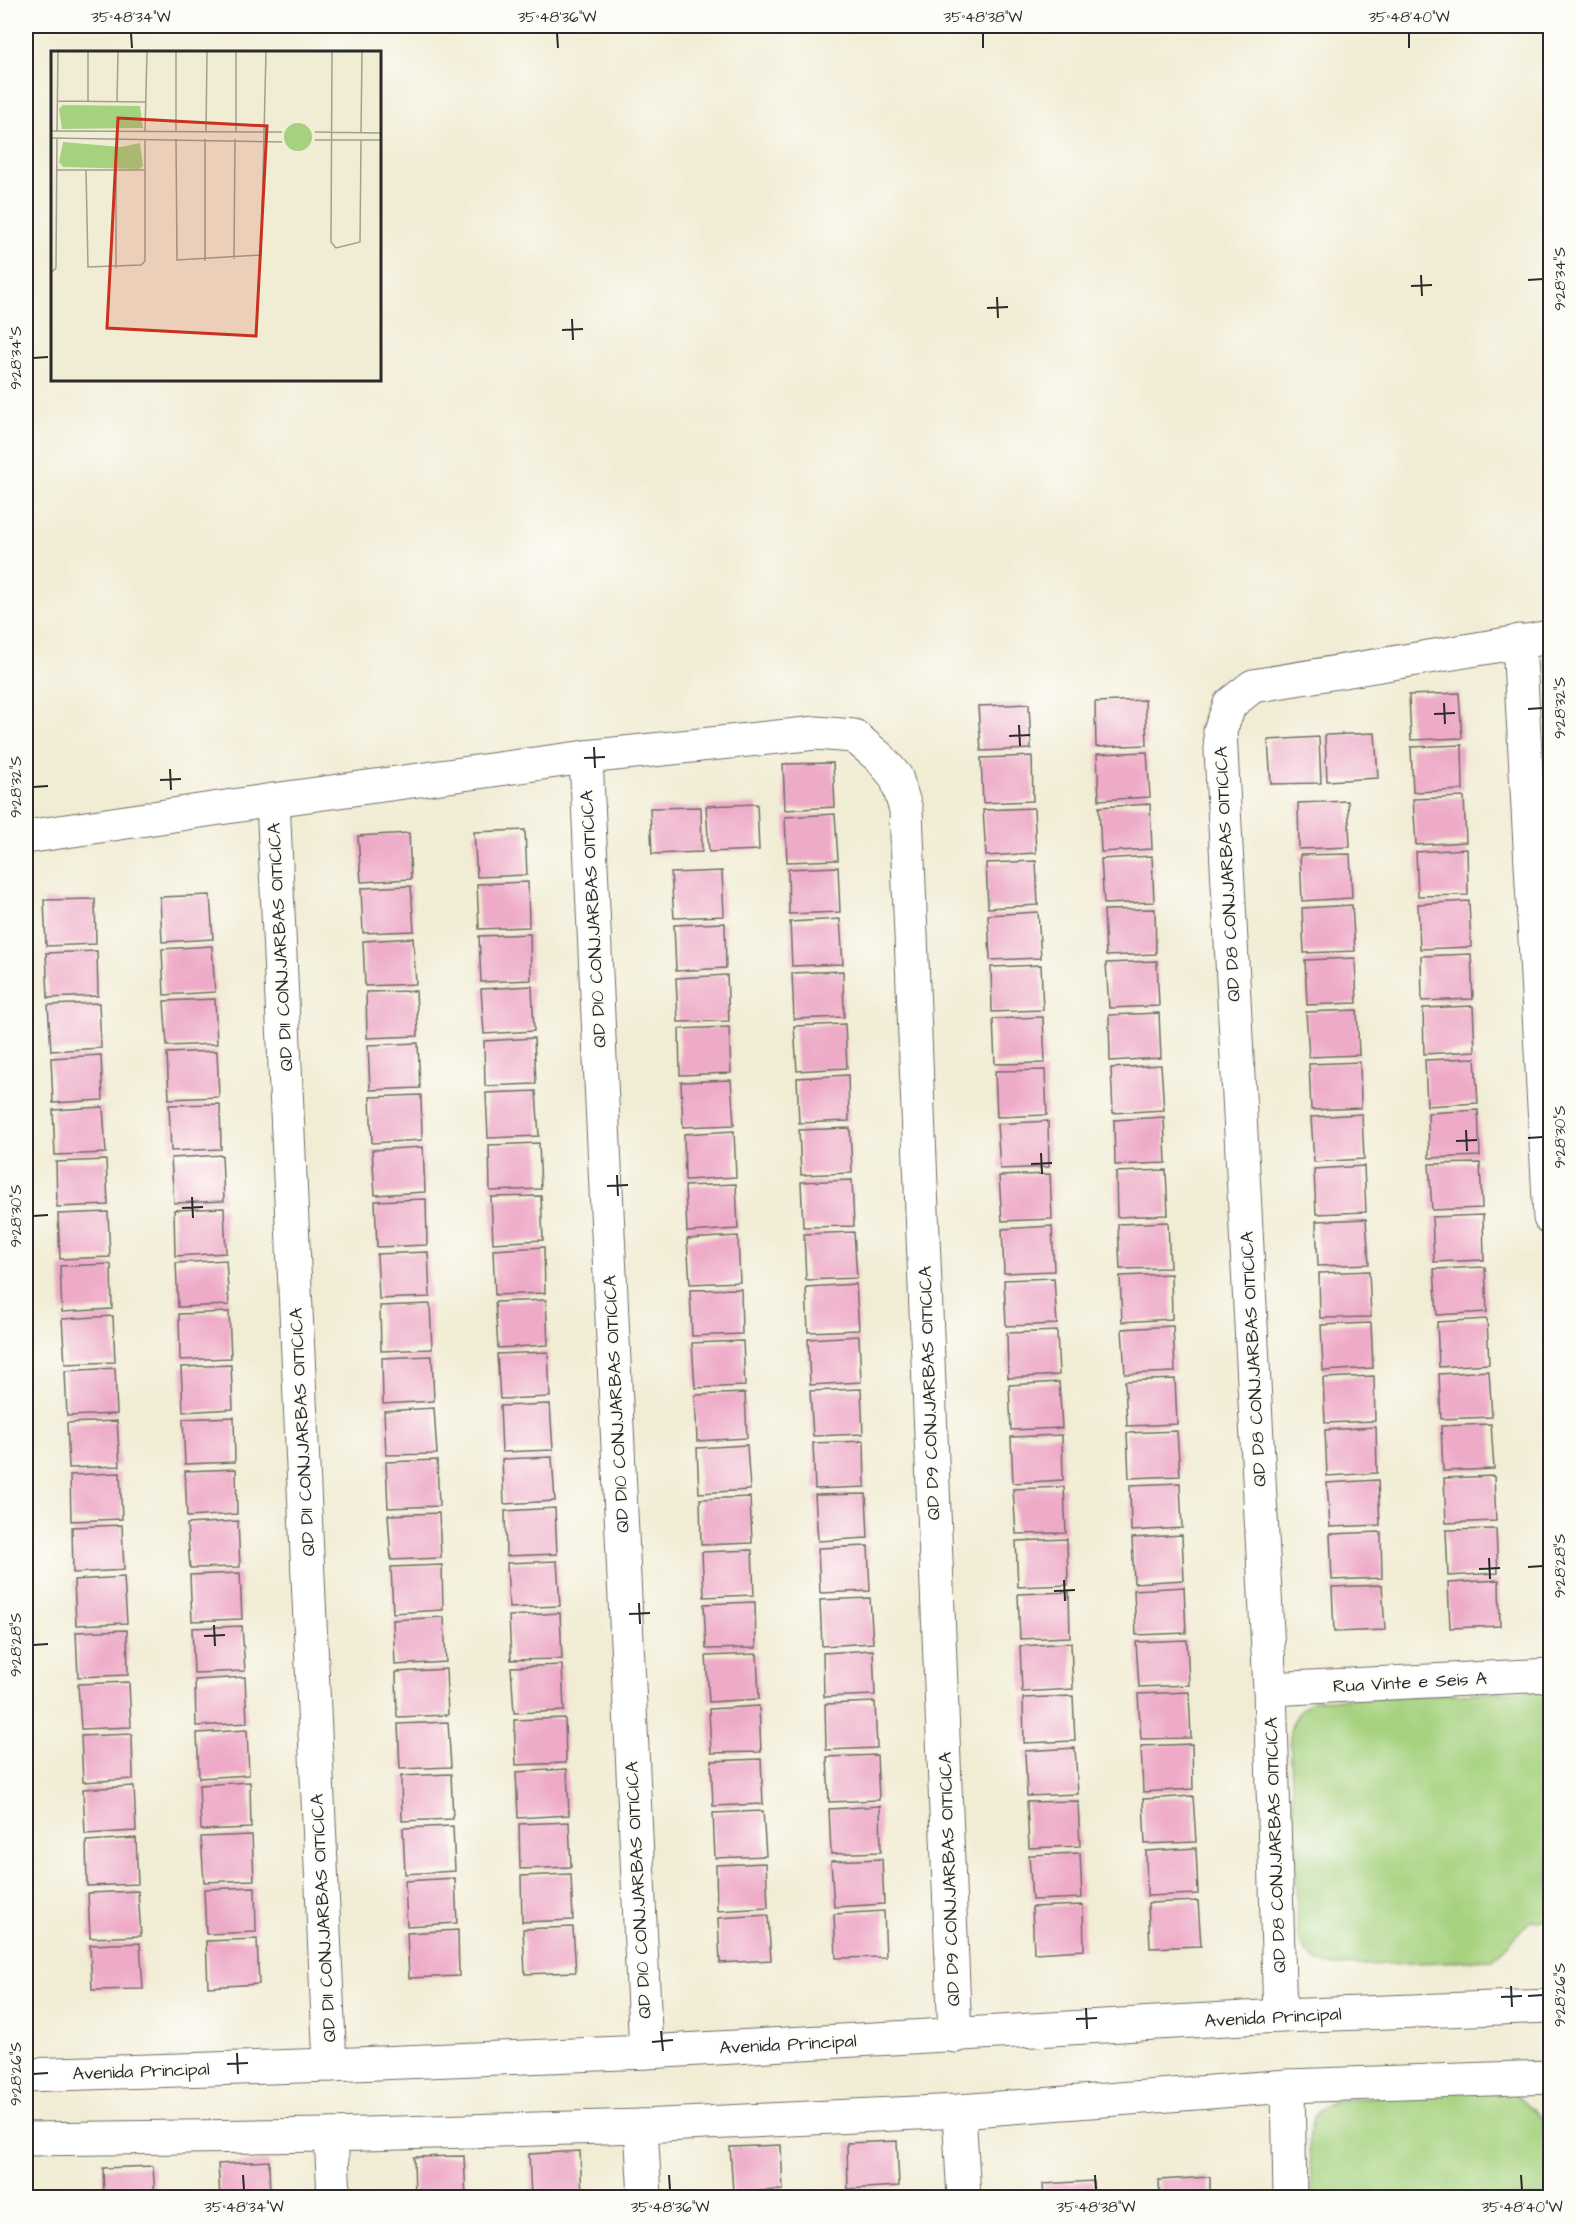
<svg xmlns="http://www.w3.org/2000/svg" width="1576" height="2223" font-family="'Architects Daughter',sans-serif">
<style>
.green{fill:#a6d27f;stroke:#687e55;stroke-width:1.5}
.building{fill:#eeabc8}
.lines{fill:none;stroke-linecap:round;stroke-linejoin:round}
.street-casing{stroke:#706f66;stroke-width:35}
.street{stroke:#fff;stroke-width:33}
.ticks{fill:none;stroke:#2b2b2b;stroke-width:2}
.labels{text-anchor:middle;stroke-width:4.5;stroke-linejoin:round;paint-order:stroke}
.street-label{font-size:18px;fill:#2b2b2b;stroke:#fdfcf7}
.inset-road{fill:none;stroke:#a29f90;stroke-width:1.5}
.view{fill:#c8321e;fill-opacity:0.15;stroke:#c8321e;stroke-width:3}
.inset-edge{fill:none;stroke:#2b2b2b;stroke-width:3}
.neatline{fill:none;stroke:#2b2b2b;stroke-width:2}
.ticks-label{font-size:15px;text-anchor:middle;fill:#2b2b2b}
</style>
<rect width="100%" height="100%" fill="#fdfcf7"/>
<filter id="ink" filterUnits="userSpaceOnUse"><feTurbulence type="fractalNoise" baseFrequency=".0167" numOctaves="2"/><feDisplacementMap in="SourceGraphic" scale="12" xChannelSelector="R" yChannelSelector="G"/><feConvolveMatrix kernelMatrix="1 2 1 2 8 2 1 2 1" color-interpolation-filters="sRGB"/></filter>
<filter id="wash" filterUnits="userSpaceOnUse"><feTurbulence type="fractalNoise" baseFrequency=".008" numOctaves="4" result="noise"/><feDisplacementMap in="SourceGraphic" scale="24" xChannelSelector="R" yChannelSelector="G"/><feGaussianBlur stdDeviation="1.35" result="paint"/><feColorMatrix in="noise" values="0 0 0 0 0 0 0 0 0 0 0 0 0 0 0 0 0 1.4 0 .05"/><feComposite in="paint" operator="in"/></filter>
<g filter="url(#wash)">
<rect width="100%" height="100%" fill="#f1ecd4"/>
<!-- green -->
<g class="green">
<path d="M1550 1690V1920L1531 1921 1492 1960 1336 1966C1316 1964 1307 1956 1298 1938L1290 1732C1294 1717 1300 1709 1313 1700Z"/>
<path d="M1506 2085 1547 2123H1550V2197H1313C1312 2177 1304 2133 1315 2116 1319 2109 1326 2105 1333 2101Z"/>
</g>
<g id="blocks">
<!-- building -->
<g class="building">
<polygon points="1459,693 1462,738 1411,740 1409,695"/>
<polygon points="1145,700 1147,745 1096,747 1095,702"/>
<polygon points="1029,704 1031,749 981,751 978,706"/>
<polygon points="1375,733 1378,778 1327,781 1325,735"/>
<polygon points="1319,737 1321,783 1271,784 1268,740"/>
<polygon points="1462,745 1463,790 1413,792 1411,747"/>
<polygon points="1147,752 1150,797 1099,800 1097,754"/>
<polygon points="1032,756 1033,801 983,803 981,758"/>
<polygon points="833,763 835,807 785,810 783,764"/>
<polygon points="1464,797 1466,842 1416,845 1413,799"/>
<polygon points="1348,801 1350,847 1299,849 1298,803"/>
<polygon points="757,804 759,850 709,852 706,806"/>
<polygon points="1150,804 1152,849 1101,852 1099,807"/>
<polygon points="701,807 702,852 652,854 650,808"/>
<polygon points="1034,808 1036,853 986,856 983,810"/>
<polygon points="835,814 838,860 787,862 785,817"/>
<polygon points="525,830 527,875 477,877 474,832"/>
<polygon points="409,833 411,879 361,882 358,836"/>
<polygon points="1467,849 1468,895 1418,896 1416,852"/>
<polygon points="1350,854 1352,898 1302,901 1300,855"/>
<polygon points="1152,856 1154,902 1104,904 1101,859"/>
<polygon points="1036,861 1038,905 988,908 986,863"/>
<polygon points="838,867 840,912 789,914 788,869"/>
<polygon points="722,871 724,916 674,918 671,873"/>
<polygon points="528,882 529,927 479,929 477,884"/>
<polygon points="411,886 414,931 363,933 361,888"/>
<polygon points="210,895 213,939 162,942 160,897"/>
<polygon points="95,899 96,944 46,946 44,900"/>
<polygon points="1469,901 1471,947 1420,949 1418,904"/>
<polygon points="1352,905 1355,951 1304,953 1302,908"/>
<polygon points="1155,909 1156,954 1106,956 1104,910"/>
<polygon points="1038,912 1041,958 990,960 988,915"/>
<polygon points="840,919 843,964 792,966 790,922"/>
<polygon points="725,923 726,968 676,971 674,925"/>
<polygon points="530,934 531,980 481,982 479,936"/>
<polygon points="413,938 416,984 365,986 363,941"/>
<polygon points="212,946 215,992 164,995 162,949"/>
<polygon points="97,951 98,996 48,998 46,953"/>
<polygon points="1471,954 1473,999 1422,1001 1421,956"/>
<polygon points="1355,958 1357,1003 1307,1005 1305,960"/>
<polygon points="1157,961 1159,1006 1109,1008 1106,963"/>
<polygon points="1041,965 1043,1010 992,1012 991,967"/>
<polygon points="843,971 844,1017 794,1019 792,973"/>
<polygon points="727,975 729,1021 678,1022 676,978"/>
<polygon points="532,986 534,1031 484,1034 481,989"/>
<polygon points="416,991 418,1036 367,1038 366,992"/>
<polygon points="215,999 217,1044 167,1046 164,1001"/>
<polygon points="99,1003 101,1048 51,1051 48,1005"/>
<polygon points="1473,1006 1475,1051 1424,1054 1423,1008"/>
<polygon points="1357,1010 1359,1055 1309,1057 1306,1012"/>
<polygon points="1159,1013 1161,1058 1110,1061 1109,1015"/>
<polygon points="1043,1017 1045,1063 995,1064 993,1019"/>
<polygon points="845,1024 847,1068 797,1071 794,1026"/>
<polygon points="729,1027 731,1073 680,1075 679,1029"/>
<polygon points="534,1038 536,1084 485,1086 484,1041"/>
<polygon points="418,1043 420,1088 370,1090 368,1045"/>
<polygon points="217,1051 219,1097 169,1099 167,1053"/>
<polygon points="101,1055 103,1100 53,1103 51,1058"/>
<polygon points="1475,1058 1478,1103 1427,1106 1425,1060"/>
<polygon points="1360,1062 1361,1108 1311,1110 1309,1064"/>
<polygon points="1161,1065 1164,1110 1113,1113 1111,1068"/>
<polygon points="1045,1070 1047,1115 997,1117 995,1071"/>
<polygon points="848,1075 849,1121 799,1123 797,1078"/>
<polygon points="731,1080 734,1125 683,1127 681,1082"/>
<polygon points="536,1091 539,1136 488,1138 486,1093"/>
<polygon points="421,1095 422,1140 372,1143 370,1097"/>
<polygon points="220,1104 221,1149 171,1151 169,1105"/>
<polygon points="103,1107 106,1153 55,1155 53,1110"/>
<polygon points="1478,1110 1480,1156 1429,1158 1428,1113"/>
<polygon points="1362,1114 1364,1159 1314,1162 1311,1117"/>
<polygon points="1164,1117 1166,1163 1115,1165 1114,1120"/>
<polygon points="1048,1121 1049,1167 1000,1169 997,1124"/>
<polygon points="850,1128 852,1173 801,1175 799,1130"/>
<polygon points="734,1131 736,1177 685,1180 684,1134"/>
<polygon points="539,1143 541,1189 490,1191 489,1145"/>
<polygon points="423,1147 425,1192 375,1195 372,1150"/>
<polygon points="222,1155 224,1201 174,1203 171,1158"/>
<polygon points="106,1160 108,1205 57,1207 56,1162"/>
<polygon points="1480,1163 1482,1208 1432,1210 1429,1164"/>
<polygon points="1364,1166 1366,1212 1316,1214 1314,1169"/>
<polygon points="1166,1170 1168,1215 1117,1217 1116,1172"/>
<polygon points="1050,1174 1052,1219 1002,1221 999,1176"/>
<polygon points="852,1180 854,1226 803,1227 801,1182"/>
<polygon points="736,1184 738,1229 687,1232 685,1186"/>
<polygon points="541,1196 543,1240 493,1243 491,1197"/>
<polygon points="426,1199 427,1245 377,1247 375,1201"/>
<polygon points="224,1208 226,1253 175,1256 174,1210"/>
<polygon points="108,1212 110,1257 60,1259 58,1214"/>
<polygon points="1483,1215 1484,1260 1434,1262 1432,1217"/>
<polygon points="1366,1219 1369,1264 1318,1266 1316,1221"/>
<polygon points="1168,1222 1170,1268 1120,1269 1118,1224"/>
<polygon points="1052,1226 1054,1271 1004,1273 1002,1229"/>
<polygon points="854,1232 857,1278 806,1280 804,1234"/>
<polygon points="738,1236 740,1282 690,1284 687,1239"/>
<polygon points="544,1247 545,1293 495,1295 493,1250"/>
<polygon points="428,1252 430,1297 379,1299 377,1254"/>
<polygon points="226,1260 229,1305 178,1307 176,1263"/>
<polygon points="111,1264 112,1309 62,1312 60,1266"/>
<polygon points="1485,1267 1487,1312 1437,1315 1434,1269"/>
<polygon points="1369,1271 1371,1317 1320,1318 1319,1273"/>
<polygon points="1171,1274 1172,1319 1122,1322 1120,1276"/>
<polygon points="1054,1278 1057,1324 1006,1326 1004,1280"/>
<polygon points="856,1284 859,1330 808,1332 806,1287"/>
<polygon points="741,1289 742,1334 692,1336 690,1290"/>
<polygon points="546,1300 548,1345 498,1348 495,1302"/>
<polygon points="430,1304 432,1349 381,1351 380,1306"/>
<polygon points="229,1312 231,1358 180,1360 179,1314"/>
<polygon points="113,1316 115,1362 65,1364 62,1319"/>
<polygon points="1487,1319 1489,1364 1439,1367 1437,1322"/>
<polygon points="1371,1323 1373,1368 1323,1371 1321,1325"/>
<polygon points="1173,1326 1175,1372 1125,1374 1122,1329"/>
<polygon points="1057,1331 1059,1375 1008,1378 1007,1333"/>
<polygon points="859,1336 861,1382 810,1385 808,1339"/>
<polygon points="743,1341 745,1386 695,1388 692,1343"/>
<polygon points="548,1352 550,1397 500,1399 497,1354"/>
<polygon points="432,1356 434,1401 383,1404 382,1358"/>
<polygon points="231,1365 233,1409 183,1412 181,1367"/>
<polygon points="115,1368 117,1414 67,1416 65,1371"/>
<polygon points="1489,1371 1492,1417 1441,1419 1439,1374"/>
<polygon points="1374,1376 1375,1421 1325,1423 1323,1378"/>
<polygon points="1175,1379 1177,1424 1127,1426 1125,1381"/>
<polygon points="1059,1382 1062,1428 1011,1430 1009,1385"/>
<polygon points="861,1389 863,1434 813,1436 810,1391"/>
<polygon points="745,1393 747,1438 697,1441 695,1395"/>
<polygon points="550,1404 553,1450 502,1452 500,1406"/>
<polygon points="434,1408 437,1454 386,1455 384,1411"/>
<polygon points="234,1417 235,1462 185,1464 183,1419"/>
<polygon points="117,1421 120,1466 69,1468 67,1423"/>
<polygon points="1491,1424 1494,1469 1443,1471 1441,1426"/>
<polygon points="1376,1427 1377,1473 1327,1476 1325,1430"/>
<polygon points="1177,1431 1180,1476 1129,1478 1127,1433"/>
<polygon points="1062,1435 1063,1480 1013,1483 1011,1437"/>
<polygon points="864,1441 865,1487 815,1489 813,1443"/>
<polygon points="747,1445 750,1490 699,1493 697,1448"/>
<polygon points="552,1457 555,1501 504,1504 502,1459"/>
<polygon points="437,1460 439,1506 388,1508 386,1462"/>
<polygon points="236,1469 237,1514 187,1517 185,1471"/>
<polygon points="120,1473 122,1519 71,1521 70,1475"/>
<polygon points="1494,1476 1496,1521 1446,1523 1444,1478"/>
<polygon points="1378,1480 1380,1525 1330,1527 1327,1483"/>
<polygon points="1180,1483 1182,1528 1131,1531 1130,1485"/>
<polygon points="1064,1487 1066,1533 1016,1534 1013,1489"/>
<polygon points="866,1494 868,1538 818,1541 815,1495"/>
<polygon points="750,1497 752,1543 701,1545 700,1499"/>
<polygon points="555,1508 557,1554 506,1556 505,1511"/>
<polygon points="439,1513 441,1558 391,1560 388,1515"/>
<polygon points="238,1521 240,1567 190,1568 187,1524"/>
<polygon points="122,1525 124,1570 73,1573 72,1527"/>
<polygon points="1496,1529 1498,1573 1448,1576 1446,1530"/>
<polygon points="1381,1532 1382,1578 1332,1580 1330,1534"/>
<polygon points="1182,1535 1184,1580 1134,1583 1132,1538"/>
<polygon points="1067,1539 1068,1585 1018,1587 1016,1541"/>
<polygon points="868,1546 870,1591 820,1593 818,1548"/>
<polygon points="752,1550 754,1595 704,1597 702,1552"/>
<polygon points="557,1561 560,1606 509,1608 507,1563"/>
<polygon points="442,1565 443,1610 393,1613 391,1567"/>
<polygon points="240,1573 242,1619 192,1621 190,1575"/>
<polygon points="124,1577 127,1623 76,1625 74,1580"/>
<polygon points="1499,1580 1500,1626 1450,1628 1448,1583"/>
<polygon points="1382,1585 1385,1630 1334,1632 1332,1587"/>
<polygon points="1184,1587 1186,1633 1136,1635 1134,1590"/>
<polygon points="1069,1592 1070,1637 1020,1639 1018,1594"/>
<polygon points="870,1598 873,1643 822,1646 820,1600"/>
<polygon points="755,1602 756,1648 706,1649 704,1604"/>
<polygon points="560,1613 562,1659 511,1660 509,1616"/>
<polygon points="444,1617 446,1662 395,1665 393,1620"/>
<polygon points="242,1626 245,1671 194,1673 192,1628"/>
<polygon points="127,1630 128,1675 78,1677 76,1632"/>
<polygon points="1187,1640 1189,1685 1139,1687 1136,1642"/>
<polygon points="1071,1643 1073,1689 1022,1692 1020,1646"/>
<polygon points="873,1650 875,1695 824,1697 823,1653"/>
<polygon points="757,1654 759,1699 709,1702 706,1656"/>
<polygon points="562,1665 564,1711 514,1713 511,1667"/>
<polygon points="446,1669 448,1715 397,1717 396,1672"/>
<polygon points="245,1677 247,1723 196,1726 195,1680"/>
<polygon points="129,1682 131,1727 81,1729 78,1684"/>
<polygon points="1189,1692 1191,1738 1141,1739 1138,1694"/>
<polygon points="1073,1696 1075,1741 1024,1743 1023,1698"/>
<polygon points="875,1702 877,1748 826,1750 825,1704"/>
<polygon points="759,1706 761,1752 711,1753 709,1709"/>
<polygon points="565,1718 566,1763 516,1765 514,1720"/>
<polygon points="448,1722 451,1767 400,1769 398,1724"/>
<polygon points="247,1730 249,1775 199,1778 197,1733"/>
<polygon points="132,1734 133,1779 83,1782 81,1736"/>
<polygon points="1192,1744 1193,1789 1143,1792 1141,1746"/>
<polygon points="1075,1748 1078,1794 1027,1796 1025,1751"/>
<polygon points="877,1755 879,1800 829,1802 827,1757"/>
<polygon points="761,1759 763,1804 713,1806 711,1761"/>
<polygon points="567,1769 569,1815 518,1818 516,1772"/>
<polygon points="451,1774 453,1819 402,1821 401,1776"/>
<polygon points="250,1782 251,1828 201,1830 199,1785"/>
<polygon points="134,1786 136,1831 85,1834 83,1789"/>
<polygon points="1193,1796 1196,1842 1145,1844 1143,1799"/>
<polygon points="1078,1801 1080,1846 1029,1848 1027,1802"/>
<polygon points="880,1806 881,1852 831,1854 829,1809"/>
<polygon points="763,1811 766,1856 715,1858 713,1813"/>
<polygon points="569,1822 571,1867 520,1869 519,1824"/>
<polygon points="453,1826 455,1871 405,1874 403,1828"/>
<polygon points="252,1835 254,1880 204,1882 201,1837"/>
<polygon points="136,1838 138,1884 87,1886 86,1841"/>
<polygon points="1196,1848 1198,1894 1147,1896 1146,1851"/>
<polygon points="1080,1853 1082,1898 1032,1900 1029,1855"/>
<polygon points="882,1859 884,1904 834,1907 831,1861"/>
<polygon points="766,1863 768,1908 717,1911 716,1865"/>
<polygon points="571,1874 573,1920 522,1922 521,1876"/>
<polygon points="455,1878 457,1923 407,1926 405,1881"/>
<polygon points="255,1887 256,1932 206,1934 204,1889"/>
<polygon points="138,1891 141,1936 90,1938 88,1893"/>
<polygon points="1198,1901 1201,1946 1150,1948 1148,1903"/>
<polygon points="1083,1905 1084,1950 1034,1953 1032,1907"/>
<polygon points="884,1911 886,1957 836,1958 834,1914"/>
<polygon points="768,1915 771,1960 720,1963 718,1918"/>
<polygon points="573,1927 576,1972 525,1974 523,1929"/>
<polygon points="458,1930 459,1976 409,1978 407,1933"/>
<polygon points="257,1939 259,1984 208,1987 206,1941"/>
<polygon points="140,1943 143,1989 92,1990 90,1945"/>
<polygon points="897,2141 899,2186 848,2189 847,2143"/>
<polygon points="781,2145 783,2190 733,2192 730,2147"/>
<polygon points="580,2151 582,2196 531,2198 529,2154"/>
<polygon points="464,2156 466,2198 415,2198 414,2157"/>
<polygon points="269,2161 270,2198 220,2198 218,2164"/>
<polygon points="153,2166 155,2198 104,2198 103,2168"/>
<polygon points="1210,2177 1210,2198 1160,2198 1159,2180"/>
<polygon points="1093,2181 1094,2198 1044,2198 1043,2184"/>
<polygon points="899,2193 899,2198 847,2198 847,2196"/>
</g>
</g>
</g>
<g filter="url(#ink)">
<use href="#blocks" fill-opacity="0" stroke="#706f66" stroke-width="1.5"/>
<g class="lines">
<defs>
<g id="street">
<polyline points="1519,641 1550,1218"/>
<polyline points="586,757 646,2052"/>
<polyline points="273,800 330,2065"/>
<polyline points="26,837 273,800 586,757 816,733 854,736 880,758 896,777 906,810 955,2036"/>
<polyline points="1270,1689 1550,1675"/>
<polyline points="1280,2016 1270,1689 1220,731 1230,704 1253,686 1550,637"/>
<polyline points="26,2075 330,2065 646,2052 1280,2016 1550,2006"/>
<polyline points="1288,2086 1290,2198"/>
<polyline points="959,2111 964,2198"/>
<polyline points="641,2126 645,2198"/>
<polyline points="331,2135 334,2198"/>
<polyline points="26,2139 331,2135 641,2126 959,2111 1288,2086 1550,2077"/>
</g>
</defs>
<!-- street casing -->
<use href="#street" class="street-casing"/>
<!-- street -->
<use href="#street" class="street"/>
</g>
</g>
<!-- ticks -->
<path class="ticks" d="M131 33 132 48M557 33 558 48M983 33V48M1409 33V48M1421 275 1422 296M1528 280 1543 279M1411 286 1432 285M997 297 998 318M987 308 1008 307M572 319 573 340M562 330 583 329M33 358 48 357M1444 703 1445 724M1528 709 1543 708M1434 714 1455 713M1019 725 1020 746M1009 736 1030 735M594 747 595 768M584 758 605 757M170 769 171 790M160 780 181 779M33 787 48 786M1466 1130 1467 1151M1528 1138 1543 1137M1456 1141 1477 1140M1041 1153 1042 1174M1031 1164 1052 1163M617 1175 618 1196M607 1186 628 1185M192 1197 193 1218M182 1208 203 1207M33 1216 48 1215M1489 1558 1490 1579M1528 1567 1543 1566M1479 1569 1500 1568M1064 1580 1065 1601M1054 1591 1075 1590M639 1603 640 1624M629 1614 650 1613M214 1625 215 1646M204 1636 225 1635M33 1645 48 1644M1511 1986 1512 2007M1528 1996 1543 1995M1501 1997 1522 1996M1086 2008 1087 2029M1076 2019 1097 2018M661 2031 663 2051M652 2042 673 2040M237 2053 238 2074M227 2064 248 2063M33 2074 48 2073M243 2175 244 2190M669 2175 670 2190M1095 2175 1096 2190M1521 2175 1522 2190"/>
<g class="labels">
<!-- street labels -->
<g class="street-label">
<text transform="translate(1227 874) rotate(-93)" y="6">QD D8 CONJ.JARBAS OITICICA</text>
<text transform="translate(593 919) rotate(-93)" y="6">QD D10 CONJ.JARBAS OITICICA</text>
<text transform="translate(280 947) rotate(-93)" y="6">QD D11 CONJ.JARBAS OITICICA</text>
<text transform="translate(1253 1359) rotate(-93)" y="6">QD D8 CONJ.JARBAS OITICICA</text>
<text transform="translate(929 1393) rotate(-92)" y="6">QD D9 CONJ.JARBAS OITICICA</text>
<text transform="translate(616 1404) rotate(-93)" y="6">QD D10 CONJ.JARBAS OITICICA</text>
<text transform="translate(302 1432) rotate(-93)" y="6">QD D11 CONJ.JARBAS OITICICA</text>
<text transform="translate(1410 1682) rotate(-3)" y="6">Rua Vinte e Seis A</text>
<text transform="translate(1275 1845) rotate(-92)" y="6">QD D8 CONJ.JARBAS OITICICA</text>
<text transform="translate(949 1879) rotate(-92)" y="6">QD D9 CONJ.JARBAS OITICICA</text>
<text transform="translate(638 1890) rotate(-93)" y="6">QD D10 CONJ.JARBAS OITICICA</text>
<text transform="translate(323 1918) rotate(-93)" y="6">QD D11 CONJ.JARBAS OITICICA</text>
<text transform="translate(1273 2017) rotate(-3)" y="6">Avenida Principal</text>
<text transform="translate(788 2044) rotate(-3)" y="6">Avenida Principal</text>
<text transform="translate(141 2071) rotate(-2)" y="6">Avenida Principal</text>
</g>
</g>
<!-- overview -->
<g transform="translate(51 51)">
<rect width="330" height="330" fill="#f1ecd4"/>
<path d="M12 54 89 55 92 77 11 78 8 58ZM233 86a14 14 0 1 1 28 0a14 14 0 1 1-28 0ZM12 91 70 96 89 92 92 115 88 118 12 116 8 111Z" fill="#a6d27f"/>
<path class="inset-road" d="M281 1 280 191 285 197 309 191 310 89M6 50 95 51M37 50V1M66 51 67 1M0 80 231 81M6 80 7 1M125 80V1M94 81 96 1M155 81 156 1M185 81V1M264 81 330 82M310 82 311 1M0 87 231 91M125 88 126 209 210 204 215 1M264 89H330M6 119H94M35 119 37 216 90 214 94 210V88M65 119V217M183 208 184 88M154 210V88M0 222 5 217 6 87"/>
<path class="view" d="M67 67 216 75 205 285 56 277Z"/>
<rect width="330" height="330" class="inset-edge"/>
</g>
<!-- margin -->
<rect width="1576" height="2223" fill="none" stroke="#fdfcf7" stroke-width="66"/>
<rect x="33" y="33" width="1510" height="2157" class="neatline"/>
<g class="ticks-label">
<text x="131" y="22">35°48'34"W</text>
<text x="557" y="22">35°48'36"W</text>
<text x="983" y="22">35°48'38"W</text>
<text x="1409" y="22">35°48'40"W</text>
<text transform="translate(1560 279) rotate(-90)" y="5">9°28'34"S</text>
<text transform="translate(16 358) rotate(-90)" y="5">9°28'34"S</text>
<text transform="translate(1560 708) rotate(-90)" y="5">9°28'32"S</text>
<text transform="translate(16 787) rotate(-90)" y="5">9°28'32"S</text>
<text transform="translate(1560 1137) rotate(-90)" y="5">9°28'30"S</text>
<text transform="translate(16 1216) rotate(-90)" y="5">9°28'30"S</text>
<text transform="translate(1560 1566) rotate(-90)" y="5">9°28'28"S</text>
<text transform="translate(16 1645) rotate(-90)" y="5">9°28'28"S</text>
<text transform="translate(1560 1995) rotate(-90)" y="5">9°28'26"S</text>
<text transform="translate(16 2074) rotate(-90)" y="5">9°28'26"S</text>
<text x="244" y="2212">35°48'34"W</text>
<text x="670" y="2212">35°48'36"W</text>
<text x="1096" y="2212">35°48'38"W</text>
<text x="1522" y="2212">35°48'40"W</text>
</g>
</svg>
